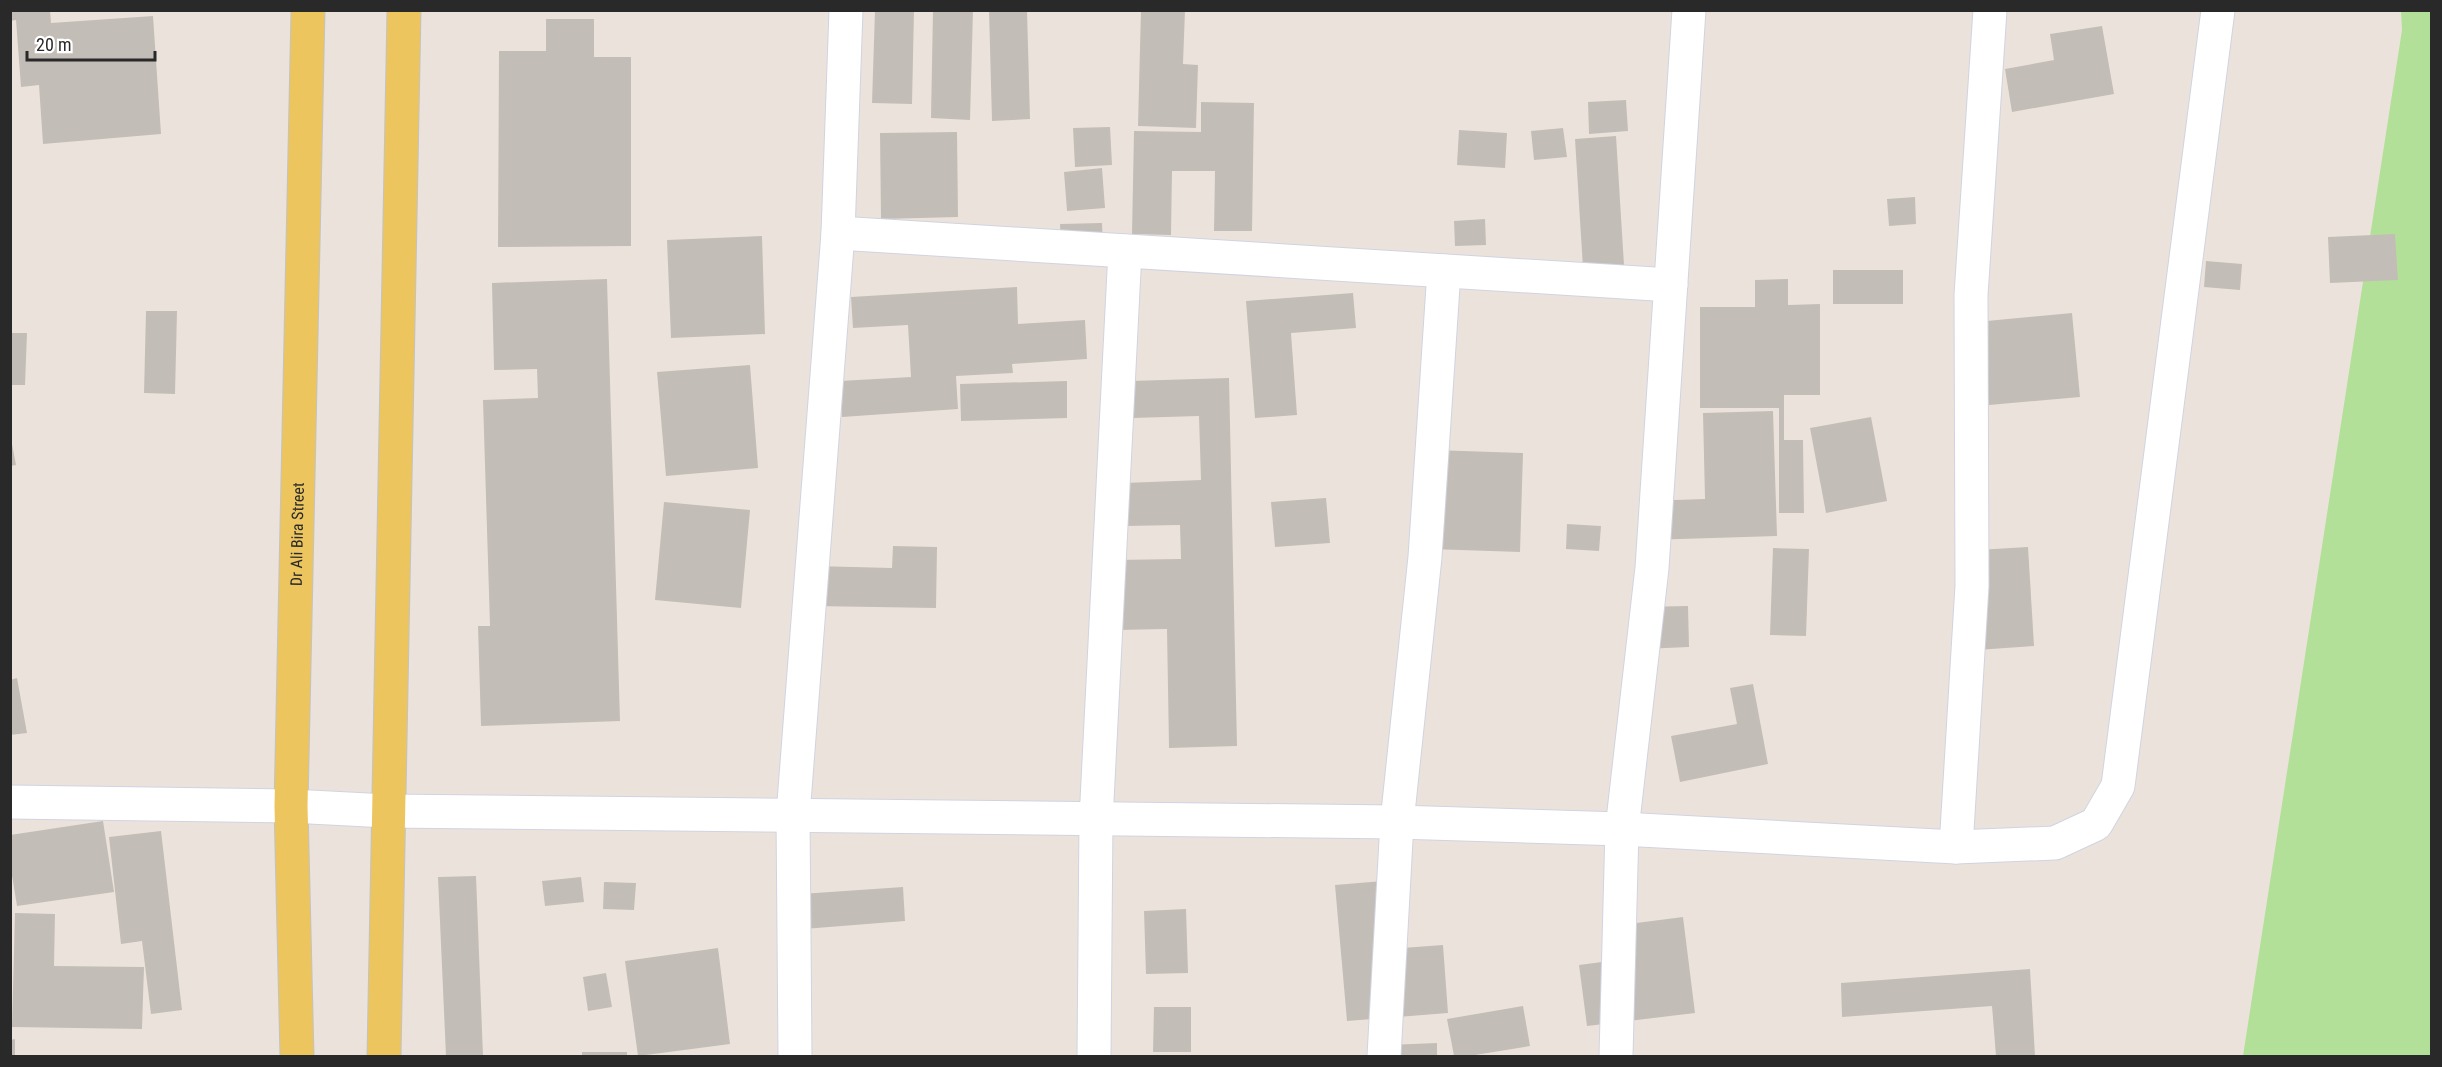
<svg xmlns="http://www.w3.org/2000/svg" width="2442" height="1067" font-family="'Roboto Condensed',sans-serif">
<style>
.green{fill:#b3e098}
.building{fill:#c3bdb7}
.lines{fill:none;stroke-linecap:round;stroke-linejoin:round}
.street-casing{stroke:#d0d4e1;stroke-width:35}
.secondary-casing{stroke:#d0d4e1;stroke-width:35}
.primary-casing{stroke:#c3c3c3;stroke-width:35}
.street{stroke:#fff;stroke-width:33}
.secondary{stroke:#fff;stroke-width:33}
.primary{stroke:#ecc55f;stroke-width:33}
.labels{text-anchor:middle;stroke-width:6;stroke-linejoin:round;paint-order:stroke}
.street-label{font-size:16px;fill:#292929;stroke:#fff}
</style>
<rect width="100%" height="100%" fill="#ebe3db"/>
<!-- green -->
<polygon class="green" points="2401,11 2431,11 2431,1056 2243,1056 2402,30"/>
<!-- building -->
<g class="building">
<polygon points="10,10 50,10 51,23 153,16 161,134 43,144 39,85 21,87 16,20 10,21"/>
<polygon points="875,10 914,10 912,104 872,103"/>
<polygon points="933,10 973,10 970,120 931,118"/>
<polygon points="989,10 1027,10 1030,119 992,121"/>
<polygon points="1141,10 1185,10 1183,64 1198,65 1196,128 1138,126"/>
<polygon points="546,19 594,19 594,57 631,57 631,246 498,247 499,51 546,51"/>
<polygon points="2102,26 2114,94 2012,112 2005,69 2054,60 2050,34"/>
<polygon points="1626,100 1628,131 1589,134 1588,102"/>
<polygon points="1201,102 1254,103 1252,231 1214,231 1215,171 1172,171 1171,235 1132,234 1134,131 1201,132"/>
<polygon points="1110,127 1112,165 1075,167 1073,128"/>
<polygon points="1563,128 1567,157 1534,160 1531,131"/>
<polygon points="1459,130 1507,133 1505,168 1457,165"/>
<polygon points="957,132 958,217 881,219 880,133"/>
<polygon points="1616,136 1624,265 1583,268 1575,139"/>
<polygon points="1102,168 1105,208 1067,211 1064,172"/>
<polygon points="1915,197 1916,224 1889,226 1887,199"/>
<polygon points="1485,219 1486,245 1455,246 1454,221"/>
<polygon points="1102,223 1103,248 1061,249 1060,224"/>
<polygon points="2395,234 2398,280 2330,283 2328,237"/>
<polygon points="762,236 765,334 671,338 667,240"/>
<polygon points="2206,261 2242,264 2240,290 2204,287"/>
<rect x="1833" y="270" width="70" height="34"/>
<polygon points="607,279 620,721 481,726 478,626 490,626 483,400 538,398 537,369 494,370 492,283"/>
<polygon points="1788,279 1788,305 1820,304 1820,395 1784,395 1784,440 1803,440 1804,513 1779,513 1779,408 1700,408 1700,307 1755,307 1755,280"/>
<polygon points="1017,287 1018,324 1085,320 1087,359 1012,364 1013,373 956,376 958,409 842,417 840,381 911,377 908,325 853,328 851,297"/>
<polygon points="1353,293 1356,328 1291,333 1297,415 1255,418 1246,301"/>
<polygon points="146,311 177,311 175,394 144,393"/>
<polygon points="2072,313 2080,397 1989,405 1984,353 1966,323"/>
<polygon points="10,333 27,333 25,385 10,385"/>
<polygon points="750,365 758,468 666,476 657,372"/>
<polygon points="1229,378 1237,746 1169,748 1167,629 1116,630 1114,560 1181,559 1180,525 1125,526 1124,483 1201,480 1199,416 1132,418 1130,381"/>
<polygon points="1067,381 1067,418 961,421 960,384"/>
<polygon points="1773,411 1777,536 1648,540 1646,501 1705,499 1703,413"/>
<polygon points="1871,417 1887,501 1826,513 1810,428"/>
<polygon points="10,434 16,465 10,466"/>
<polygon points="1433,450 1523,453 1520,552 1430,549"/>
<polygon points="1326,498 1330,543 1275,547 1271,502"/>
<polygon points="664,502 750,510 741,608 655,600"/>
<polygon points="1567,524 1601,526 1599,551 1566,549"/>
<polygon points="893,546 937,547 936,608 813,606 814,566 892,568"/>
<polygon points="2028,547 2034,646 1963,651 1977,550"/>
<polygon points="1773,548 1809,549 1806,636 1770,635"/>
<polygon points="1688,606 1689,647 1643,649 1642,607"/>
<polygon points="17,678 27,733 10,735 10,680"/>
<polygon points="1753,684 1768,764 1680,782 1671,736 1737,724 1730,688"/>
<polygon points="103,821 114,892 17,906 10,863 10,835"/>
<polygon points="161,831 182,1010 151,1014 142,941 121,944 109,837"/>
<polygon points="476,876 483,1056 446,1056 438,877"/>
<polygon points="581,877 584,902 545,906 542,881"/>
<polygon points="1383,881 1388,949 1443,945 1448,1013 1347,1021 1335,885"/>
<polygon points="604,882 636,883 634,910 603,909"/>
<polygon points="903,887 905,921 804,929 801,894"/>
<polygon points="1186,909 1188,973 1146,974 1144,911"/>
<polygon points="15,913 55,914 54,966 144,967 142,1029 12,1027"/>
<polygon points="1683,917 1695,1013 1587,1026 1579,965 1617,960 1613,926"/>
<polygon points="718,948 730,1044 638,1056 625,961"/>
<polygon points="2030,969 2035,1056 1996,1056 1992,1006 1842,1017 1841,983"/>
<polygon points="606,973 612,1007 588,1011 583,977"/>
<polygon points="1523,1006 1530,1046 1469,1056 1454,1056 1447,1019"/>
<polygon points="1154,1007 1191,1007 1191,1052 1153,1052"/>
<polygon points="15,1039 15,1056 10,1056 10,1040"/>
<polygon points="1437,1043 1437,1056 1388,1056 1388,1045"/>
<rect x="582" y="1052" width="45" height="4"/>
</g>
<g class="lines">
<defs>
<g id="street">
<polyline points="838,233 1671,285"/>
<polyline points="387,811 1397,822 1622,829 1956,847 2055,843 2096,824 2118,786 2218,10"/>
<polyline points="1956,847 1972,586 1971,295 1990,10"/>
<polyline points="795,1056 793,815 838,233 846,10"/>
<polyline points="1094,1056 1096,820 1125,251"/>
<polyline points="1384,1056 1397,822 1425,557 1444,271"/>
<polyline points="1616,1056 1622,829 1652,568 1689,10"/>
</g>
<polyline id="secondary" points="10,802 291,806 387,811"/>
<g id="primary">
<path id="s1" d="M297 1056 291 806 308 10"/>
<polyline points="384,1056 404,10"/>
</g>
</defs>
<!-- street casing -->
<use href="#street" class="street-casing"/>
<!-- secondary casing -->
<use href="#secondary" class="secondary-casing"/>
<!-- primary casing -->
<use href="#primary" class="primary-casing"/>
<!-- street -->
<use href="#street" class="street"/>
<!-- secondary -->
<use href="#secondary" class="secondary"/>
<!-- primary -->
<use href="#primary" class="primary"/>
</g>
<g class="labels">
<!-- street labels -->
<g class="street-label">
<text dy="6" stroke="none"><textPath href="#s1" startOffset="522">Dr Ali Bira Street</textPath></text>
</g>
</g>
<!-- border -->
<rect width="2442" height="1067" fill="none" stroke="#292929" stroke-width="24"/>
<!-- scale -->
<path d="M27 51v9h128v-9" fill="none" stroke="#292929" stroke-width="3"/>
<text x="36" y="51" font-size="18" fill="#292929" stroke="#ffffff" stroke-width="4.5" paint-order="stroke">20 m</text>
</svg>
